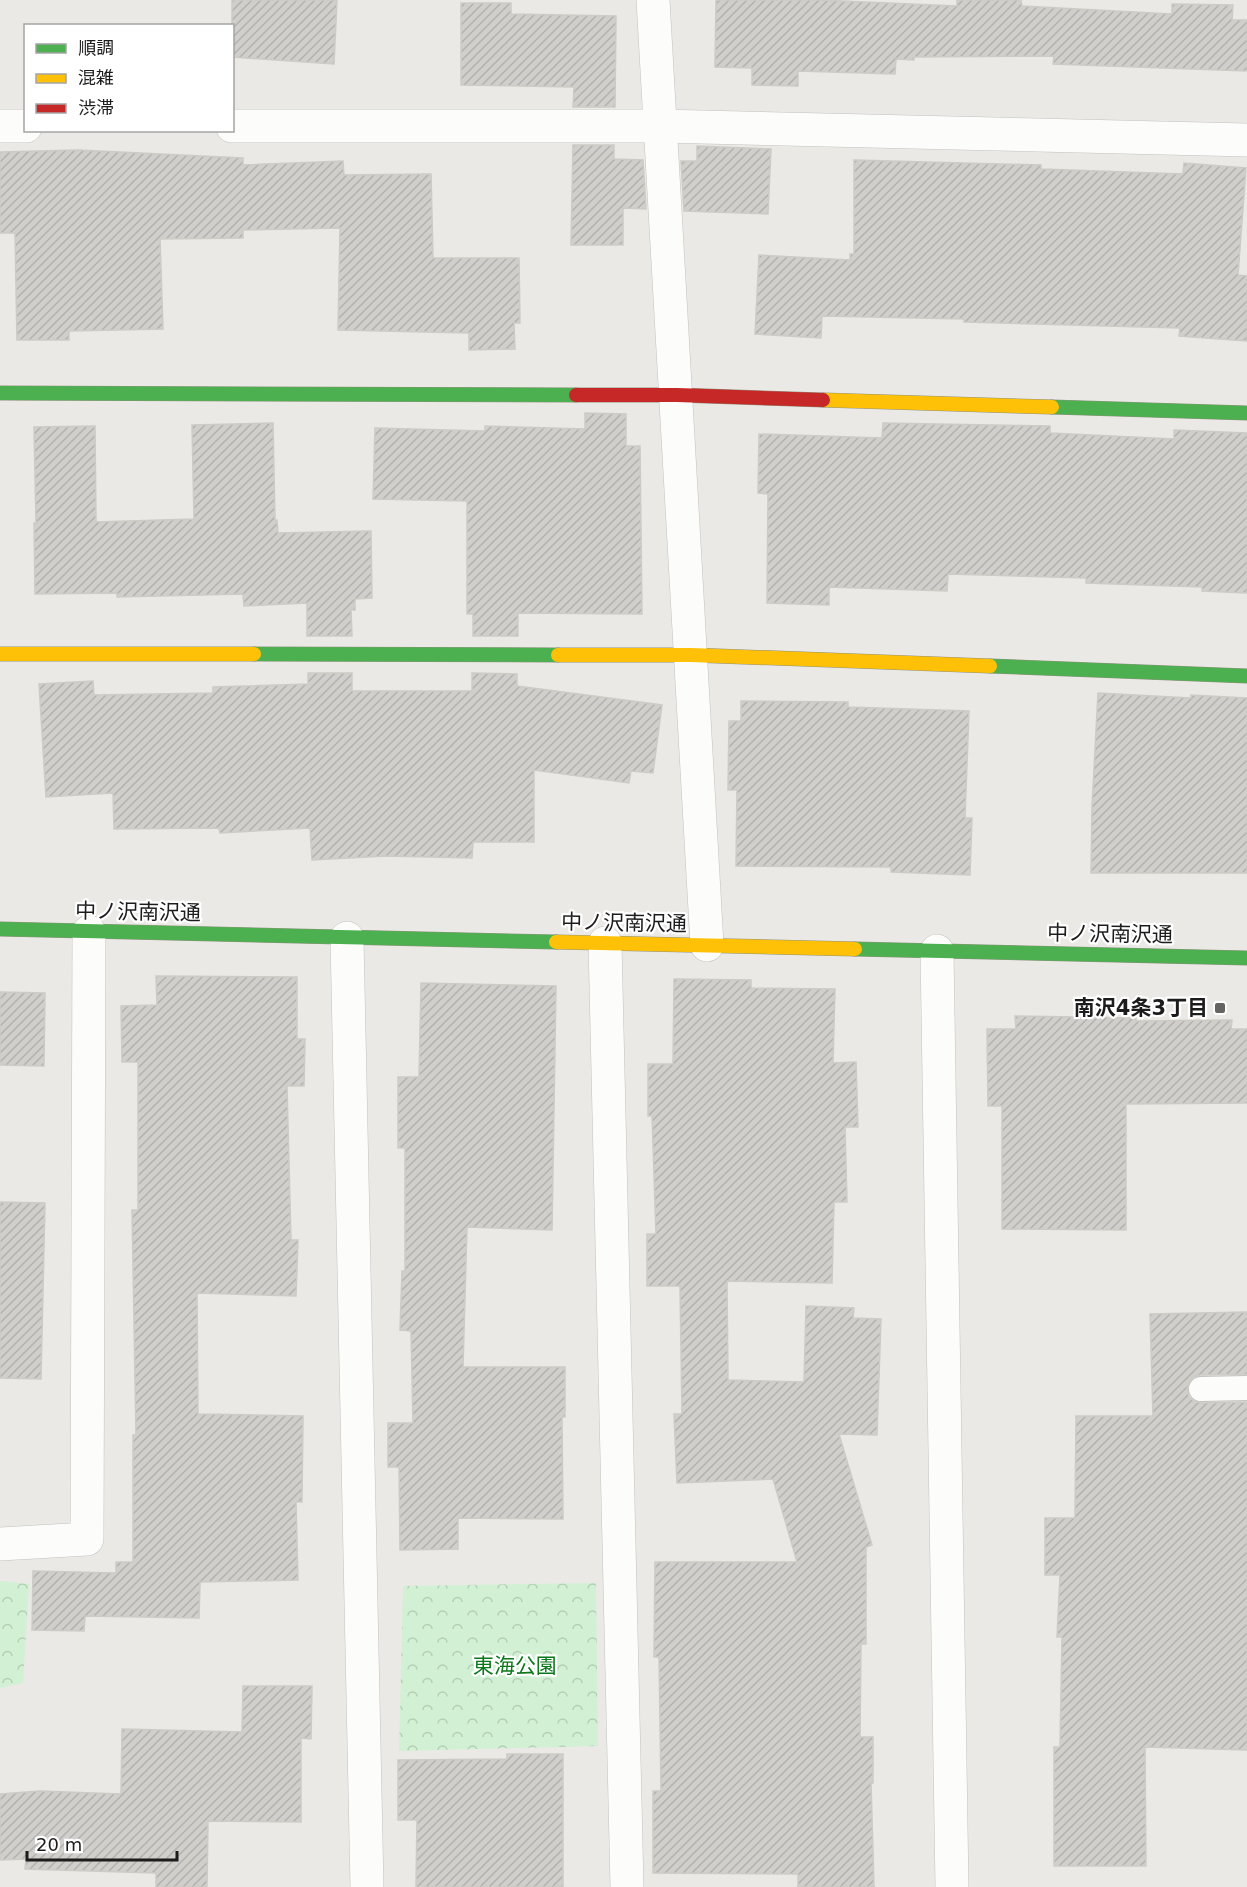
<svg xmlns="http://www.w3.org/2000/svg" width="1247" height="1887" font-family="'DejaVu Sans','Noto Sans JP',sans-serif">
<style>
.park{fill:url(#park-crowns)}
.building{fill:url(#building-hatch);stroke:#cecbc6;stroke-width:1.5}
.lines{fill:none;stroke-linecap:round;stroke-linejoin:round}
.lane-casing{stroke:#c3c2c1;stroke-width:26}
.street-casing{stroke:#c3c2c1;stroke-width:34}
.fast-casing{stroke:#90937e;stroke-width:15}
.slow-casing{stroke:#90937e;stroke-width:15}
.jam-casing{stroke:#90937e;stroke-width:15}
.lane{stroke:#fcfcfb;stroke-width:24}
.street{stroke:#fcfcfb;stroke-width:33}
.fast{stroke:#4caf50;stroke-width:14}
.slow{stroke:#ffc107;stroke-width:14}
.jam{stroke:#c62828;stroke-width:14}
.poi-dot{fill:#646462;stroke:#fff;stroke-width:2}
.labels{text-anchor:middle;stroke-width:4.5;stroke-linejoin:round;paint-order:stroke}
.street-label{font-size:21px;fill:#1c1c1c;stroke:#fff}
.poi-label{font-size:21px;font-weight:bold;fill:#1c1c1c;stroke:#fff;text-anchor:end}
.park-label{font-size:21px;fill:#0d771c;stroke:#fff}
</style>
<defs>
<pattern id="park-crowns" width="20" height="18" patternUnits="userSpaceOnUse" patternTransform="scale(1.5)"><rect width="20" height="18" fill="#d2f1d4"/><path d="M2 6a3 3 0 1 1 6 0M12 15a3 3 0 1 1 6 0" fill="none" stroke="#b4ceb5"/></pattern>
<pattern id="building-hatch" width="6" height="6" patternUnits="userSpaceOnUse" patternTransform="scale(1.5)"><rect width="6" height="6" fill="#d1cfcc"/><path d="M-1 1l2-2M0 6l6-6M5 7l2-2" fill="none" stroke="#b3b1af"/></pattern>
</defs>
<rect width="100%" height="100%" fill="#eae9e5"/>
<!-- park -->
<g class="park">
<polygon points="0,1581 29,1584 23,1683 0,1688"/>
<polygon points="596,1583 598,1746 399,1751 403,1586"/>
</g>
<!-- building -->
<g class="building">
<polygon points="232,0 337,0 334,64 232,57"/>
<polygon points="716,0 819,0 957,6 957,0 1021,0 1022,6 1172,14 1172,4 1233,5 1232,20 1247,20 1247,71 1053,64 1054,56 914,57 914,60 896,59 895,74 798,71 798,86 752,85 752,68 715,67"/>
<polygon points="461,3 511,3 511,14 616,16 615,107 573,107 574,87 461,85"/>
<polygon points="573,145 614,145 614,159 643,160 646,209 623,208 623,245 571,245"/>
<polygon points="697,146 771,149 768,214 684,211 681,161 697,161"/>
<polygon points="78,150 243,158 243,165 343,161 344,175 431,174 433,258 519,258 520,323 514,323 515,349 469,350 469,333 338,330 340,228 243,230 243,238 160,239 163,329 69,331 69,340 17,340 15,233 0,233 0,152"/>
<polygon points="854,160 1041,165 1041,169 1183,174 1184,163 1246,168 1238,275 1247,276 1247,341 1179,336 1180,328 964,322 964,319 822,316 821,338 755,334 759,255 850,260 850,254 854,254"/>
<polygon points="585,413 626,414 626,446 640,446 642,614 518,613 518,636 473,636 473,614 467,614 467,501 373,499 375,428 485,431 485,426 585,429"/>
<polygon points="273,423 275,520 277,520 278,533 371,531 372,598 355,599 355,610 351,610 352,636 307,636 307,603 244,606 243,594 117,597 117,593 35,594 34,523 36,523 34,427 95,426 96,522 194,519 192,425"/>
<polygon points="883,423 1050,426 1050,433 1174,439 1174,430 1247,433 1247,593 1202,591 1202,587 1086,583 1086,578 948,574 947,591 829,587 829,605 767,603 768,494 758,493 759,434 882,438"/>
<polygon points="308,673 352,673 352,691 472,691 472,673 517,674 517,686 662,705 653,773 631,771 629,783 534,770 534,842 473,842 472,858 386,856 312,860 310,828 220,833 219,828 114,829 113,793 46,797 39,684 93,681 94,695 213,693 213,687 308,684"/>
<polygon points="1098,693 1191,698 1191,695 1247,698 1247,873 1091,873 1092,806"/>
<polygon points="741,701 848,702 848,707 969,711 965,818 972,818 970,875 891,872 891,867 736,866 737,790 728,790 729,721 741,721"/>
<polygon points="156,976 297,977 297,1039 305,1039 304,1086 287,1086 291,1240 298,1240 296,1296 197,1293 198,1414 303,1416 302,1502 296,1502 298,1580 200,1582 199,1618 85,1616 84,1631 32,1630 33,1571 116,1573 116,1562 133,1562 133,1435 136,1435 132,1210 138,1210 138,1062 122,1062 121,1006 157,1005"/>
<polygon points="674,979 751,980 751,988 835,989 833,1063 856,1062 858,1127 845,1127 847,1202 834,1202 832,1283 727,1281 728,1380 804,1382 806,1306 854,1308 853,1318 881,1319 877,1435 839,1434 872,1545 866,1547 866,1644 861,1644 860,1737 873,1737 873,1783 871,1783 874,1887 798,1887 798,1874 653,1873 653,1791 661,1791 659,1657 654,1657 655,1562 797,1562 773,1479 677,1483 674,1414 682,1414 680,1286 647,1286 647,1234 656,1234 652,1116 648,1116 648,1064 673,1064"/>
<polygon points="421,983 556,986 552,1230 467,1227 463,1367 565,1367 565,1417 562,1417 563,1519 458,1518 458,1549 400,1550 399,1467 388,1467 388,1423 413,1423 411,1331 400,1330 402,1271 405,1271 405,1148 398,1148 398,1077 419,1077"/>
<polygon points="0,992 45,993 44,1066 0,1065"/>
<polygon points="1015,1016 1136,1018 1136,1021 1232,1020 1231,1029 1247,1029 1247,1103 1126,1104 1126,1230 1002,1229 1002,1106 988,1106 987,1029 1016,1029"/>
<polygon points="0,1202 45,1203 41,1379 0,1378"/>
<polygon points="1247,1312 1247,1374 1200,1375 1193,1377 1189,1382 1187,1389 1189,1397 1194,1401 1201,1403 1247,1402 1247,1750 1145,1747 1146,1866 1054,1866 1054,1747 1060,1747 1062,1637 1057,1637 1060,1575 1045,1575 1045,1518 1075,1518 1076,1416 1153,1416 1150,1314"/>
<polygon points="243,1686 312,1686 311,1739 301,1738 301,1822 208,1821 207,1887 156,1887 156,1873 25,1869 26,1859 0,1860 0,1794 40,1791 121,1794 122,1729 242,1732"/>
<polygon points="507,1754 563,1754 563,1887 416,1887 417,1820 398,1820 398,1760 507,1759"/>
</g>
<g class="lines">
<defs>
<polyline id="lane" points="1201,1389 1247,1388"/>
<g id="street">
<polyline points="653,0 707,945"/>
<polyline points="0,126 26,126"/>
<polyline points="232,126 660,126 1247,140"/>
<polyline points="347,938 367,1887"/>
<polyline points="605,943 627,1887"/>
<polyline points="937,951 952,1887"/>
<polyline points="0,1544 87,1539 89,932"/>
</g>
<g id="fast">
<polyline points="0,393 576,395"/>
<polyline points="1052,407 1247,413"/>
<polyline points="254,654 558,655"/>
<polyline points="990,666 1247,676"/>
<polyline points="0,929 556,942"/>
<polyline points="855,949 1247,958"/>
</g>
<g id="slow">
<polyline points="823,400 1052,407"/>
<polyline points="0,654 254,654"/>
<polyline points="558,655 691,655 990,666"/>
<polyline points="556,942 855,949"/>
</g>
<polyline id="jam" points="576,395 677,395 823,400"/>
</defs>
<!-- lane casing -->
<use href="#lane" class="lane-casing"/>
<!-- street casing -->
<use href="#street" class="street-casing"/>
<!-- fast casing -->
<use href="#fast" class="fast-casing"/>
<!-- slow casing -->
<use href="#slow" class="slow-casing"/>
<!-- jam casing -->
<use href="#jam" class="jam-casing"/>
<!-- lane -->
<use href="#lane" class="lane"/>
<!-- street -->
<use href="#street" class="street"/>
<!-- fast -->
<use href="#fast" class="fast"/>
<!-- slow -->
<use href="#slow" class="slow"/>
<!-- jam -->
<use href="#jam" class="jam"/>
</g>
<!-- markers -->
<rect class="poi-dot" x="1214" y="1002" width="12" height="12" rx="3"/>
<g class="labels">
<!-- street labels -->
<g class="street-label">
<text transform="translate(138 912) rotate(1)" y="7">中ノ沢南沢通</text>
<text transform="translate(624 923) rotate(1)" y="7">中ノ沢南沢通</text>
<text transform="translate(1110 934) rotate(1)" y="7">中ノ沢南沢通</text>
</g>
<!-- poi labels -->
<g class="poi-label">
<text x="1208" y="1015">南沢4条3丁目</text>
</g>
<!-- park labels -->
<g class="park-label">
<text x="515" y="1673">東海公園</text>
</g>
</g>
<!-- legend -->
<rect x="24" y="24" width="210" height="108" fill="#ffffff" stroke="#a4a4a4" stroke-width="1.5"/>
<rect x="36" y="44" width="30" height="9" fill="#4caf50" stroke="#a4a4a4" stroke-width="1.5"/>
<text x="78" y="54" font-size="18" fill="#1c1c1c">順調</text>
<rect x="36" y="74" width="30" height="9" fill="#ffc107" stroke="#a4a4a4" stroke-width="1.5"/>
<text x="78" y="84" font-size="18" fill="#1c1c1c">混雑</text>
<rect x="36" y="104" width="30" height="9" fill="#c62828" stroke="#a4a4a4" stroke-width="1.5"/>
<text x="78" y="114" font-size="18" fill="#1c1c1c">渋滞</text>
<!-- scale -->
<path d="M27 1851v9h150v-9" fill="none" stroke="#1c1c1c" stroke-width="3"/>
<text x="36" y="1851" font-size="18" fill="#1c1c1c" stroke="#ffffff" stroke-width="4.5" paint-order="stroke">20 m</text>
</svg>
